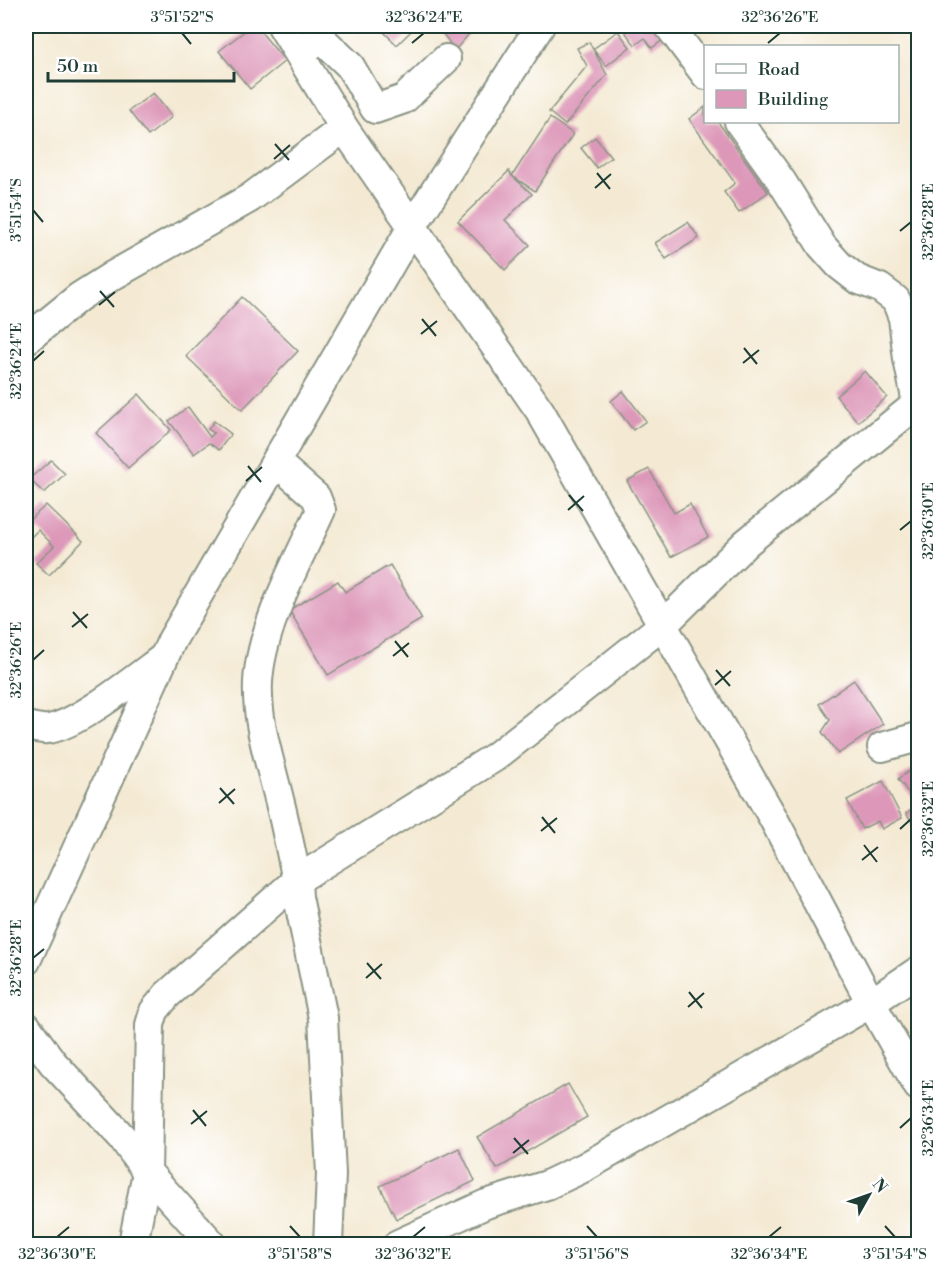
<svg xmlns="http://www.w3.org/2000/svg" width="944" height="1270" font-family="'Libre Bodoni',serif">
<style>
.building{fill:#dd98b9}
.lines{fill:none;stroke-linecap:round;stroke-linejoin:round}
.minor-casing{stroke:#8a9484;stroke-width:32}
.minor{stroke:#fff;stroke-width:28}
.ticks{fill:none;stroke:#1f3d34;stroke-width:2}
.neatline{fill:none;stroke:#1f3d34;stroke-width:2}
.ticks-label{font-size:15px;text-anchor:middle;fill:#1f3d34}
</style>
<rect width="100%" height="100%" fill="#fff"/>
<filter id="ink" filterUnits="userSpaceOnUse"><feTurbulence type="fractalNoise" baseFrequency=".0167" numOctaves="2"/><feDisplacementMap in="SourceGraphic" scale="12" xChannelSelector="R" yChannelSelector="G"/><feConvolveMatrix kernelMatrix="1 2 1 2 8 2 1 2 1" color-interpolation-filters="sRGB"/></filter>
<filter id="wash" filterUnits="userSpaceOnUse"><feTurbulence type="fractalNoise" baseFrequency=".008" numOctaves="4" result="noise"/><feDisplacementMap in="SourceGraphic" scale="24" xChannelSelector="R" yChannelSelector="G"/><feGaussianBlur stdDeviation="1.35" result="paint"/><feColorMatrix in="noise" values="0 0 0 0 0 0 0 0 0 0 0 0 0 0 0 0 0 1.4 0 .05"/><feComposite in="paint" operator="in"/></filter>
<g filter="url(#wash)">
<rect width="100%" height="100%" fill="#f4ead4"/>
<g id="blocks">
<!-- building -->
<g class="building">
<polygon points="251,26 256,26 285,61 250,89 219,51"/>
<polygon points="383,26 416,26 397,45 380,28"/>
<polygon points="437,26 476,26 455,50"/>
<polygon points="625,26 654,26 664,39 652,48 645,38 635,45 622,28"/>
<polygon points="618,31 630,47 606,66 593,49"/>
<polygon points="589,42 607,75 565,125 549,112 587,66 577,48"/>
<polygon points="153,93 172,117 148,136 129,111"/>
<polygon points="705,107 705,122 718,122 768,192 739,213 724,192 735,183 689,119"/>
<polygon points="550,118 573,134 535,191 512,176 532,194 505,220 530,245 505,270 458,221 509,171 512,176"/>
<polygon points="595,137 611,157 597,168 581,148"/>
<polygon points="688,222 699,238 666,259 655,243"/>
<polygon points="242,297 298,351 242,410 186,356"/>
<polygon points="865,371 887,397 858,422 836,396"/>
<polygon points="623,391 646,421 633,430 611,401"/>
<polygon points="139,394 171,430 128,468 96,433"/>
<polygon points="188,407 210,437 214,433 208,429 214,421 231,434 219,450 209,443 194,454 169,421"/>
<polygon points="51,460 65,474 44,493 29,479"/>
<polygon points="649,469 674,513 690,504 708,537 671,557 627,481"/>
<polygon points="46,505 83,541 49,575 36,563 54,546 38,530 26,542 26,523"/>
<polygon points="390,565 422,619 328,675 289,610 338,581 345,592"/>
<polygon points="854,680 883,724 838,754 822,732 830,720 819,704"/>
<polygon points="915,767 918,772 918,831 906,813 918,805 898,779"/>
<polygon points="883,781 902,818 882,829 878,821 862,829 847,800"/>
<polygon points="568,1084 587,1117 497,1169 477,1137"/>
<polygon points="459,1148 475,1181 396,1219 380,1186"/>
</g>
</g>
</g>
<g filter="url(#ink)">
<use href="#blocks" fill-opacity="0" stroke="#8a9484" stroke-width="1.5"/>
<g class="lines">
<defs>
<g id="minor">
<polyline points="282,26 344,128 540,411 772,816 871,1003 918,1086"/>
<polyline points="669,26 706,75"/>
<polyline points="295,47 325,42 350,66 375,109 404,99 446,59"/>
<polyline points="739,122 782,182 822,246 839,265 857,279 880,288 896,300 903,318 908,359 918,408"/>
<polyline points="26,340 79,297 112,276 250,198 344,128"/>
<path d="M277 463 316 497 321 510C298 561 261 626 258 682 256 721 270 762 279 799 286 826 291 853 297 880L298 897 323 1018 331 1174 328 1244"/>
<path d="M26 726C33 727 41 730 48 729 78 725 137 677 163 658"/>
<polyline points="882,747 918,737"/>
<polyline points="26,961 172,640 412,227 540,26"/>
<polyline points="26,1026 53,1063 122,1137 147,1172 212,1244"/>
<polyline points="133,1244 147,1172 150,1025 154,1011 167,995 297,880 495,757 577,693 663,625 746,543 918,403"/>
<polyline points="398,1244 486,1204 547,1185 585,1167 871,1003 918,971"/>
</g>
</defs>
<!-- minor casing -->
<use href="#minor" class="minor-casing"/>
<!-- minor -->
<use href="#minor" class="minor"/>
</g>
</g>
<!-- ticks -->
<path class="ticks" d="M182 33 191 44M412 43 424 33M768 43 780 33M275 144 289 160M274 159 290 145M597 173 610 189M595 188 611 174M33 210 43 222M900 231 911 222M100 291 114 307M99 305 115 292M422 319 436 336M421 334 437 321M744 348 757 364M33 361 44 351M743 363 759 350M248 466 261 482M246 481 262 467M569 495 583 511M568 510 584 496M900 530 911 521M73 612 87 628M72 627 88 614M395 641 408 657M393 656 409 643M33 660 44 650M716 670 730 686M715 685 731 671M220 788 234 804M219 803 235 789M542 817 555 833M900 829 911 819M541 831 557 818M864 845 877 862M862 860 878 847M33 958 44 949M367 963 381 979M366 978 382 964M689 992 702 1008M688 1007 704 993M193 1110 206 1126M191 1124 207 1111M900 1128 911 1118M514 1138 528 1154M513 1153 529 1140M290 1226 300 1237M587 1226 597 1237M885 1226 895 1237M57 1237 69 1227M413 1237 425 1227M769 1237 781 1227"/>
<!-- margin -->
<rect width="944" height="1270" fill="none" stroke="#fff" stroke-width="66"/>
<!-- legend -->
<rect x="704" y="45" width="195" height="78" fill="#ffffff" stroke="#a5b1ae" stroke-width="1.5"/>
<rect x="716" y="64" width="30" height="9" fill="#ffffff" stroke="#a5b1ae" stroke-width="1.5"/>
<text x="758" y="75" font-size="18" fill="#1f3d34">Road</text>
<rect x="716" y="90" width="30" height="18" fill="#dd98b9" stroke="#a5b1ae" stroke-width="1.5"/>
<text x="758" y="105" font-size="18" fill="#1f3d34">Building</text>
<!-- north arrow -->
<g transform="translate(869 1195) rotate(50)" stroke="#ffffff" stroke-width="4.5" paint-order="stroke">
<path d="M0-4.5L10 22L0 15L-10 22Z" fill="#1f3d34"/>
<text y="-9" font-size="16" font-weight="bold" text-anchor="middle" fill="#1f3d34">N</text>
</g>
<!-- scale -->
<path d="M48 72v9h186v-9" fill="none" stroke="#1f3d34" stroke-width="3"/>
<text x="57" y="72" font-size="18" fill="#1f3d34" stroke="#ffffff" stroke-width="4.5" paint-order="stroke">50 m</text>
<rect x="33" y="33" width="878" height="1204" class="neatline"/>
<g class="ticks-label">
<text x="182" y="22">3°51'52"S</text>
<text x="424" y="22">32°36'24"E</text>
<text x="780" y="22">32°36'26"E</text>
<text transform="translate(16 210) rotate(-90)" y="5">3°51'54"S</text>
<text transform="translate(928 222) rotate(-90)" y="5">32°36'28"E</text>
<text transform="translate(16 361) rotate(-90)" y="5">32°36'24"E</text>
<text transform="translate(928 521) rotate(-90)" y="5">32°36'30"E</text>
<text transform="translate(16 660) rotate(-90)" y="5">32°36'26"E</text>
<text transform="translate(928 819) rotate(-90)" y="5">32°36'32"E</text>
<text transform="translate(16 958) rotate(-90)" y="5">32°36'28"E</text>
<text transform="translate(928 1118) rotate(-90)" y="5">32°36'34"E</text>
<text x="57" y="1259">32°36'30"E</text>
<text x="300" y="1259">3°51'58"S</text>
<text x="413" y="1259">32°36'32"E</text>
<text x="597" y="1259">3°51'56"S</text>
<text x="769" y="1259">32°36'34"E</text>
<text x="895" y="1259">3°51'54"S</text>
</g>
</svg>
